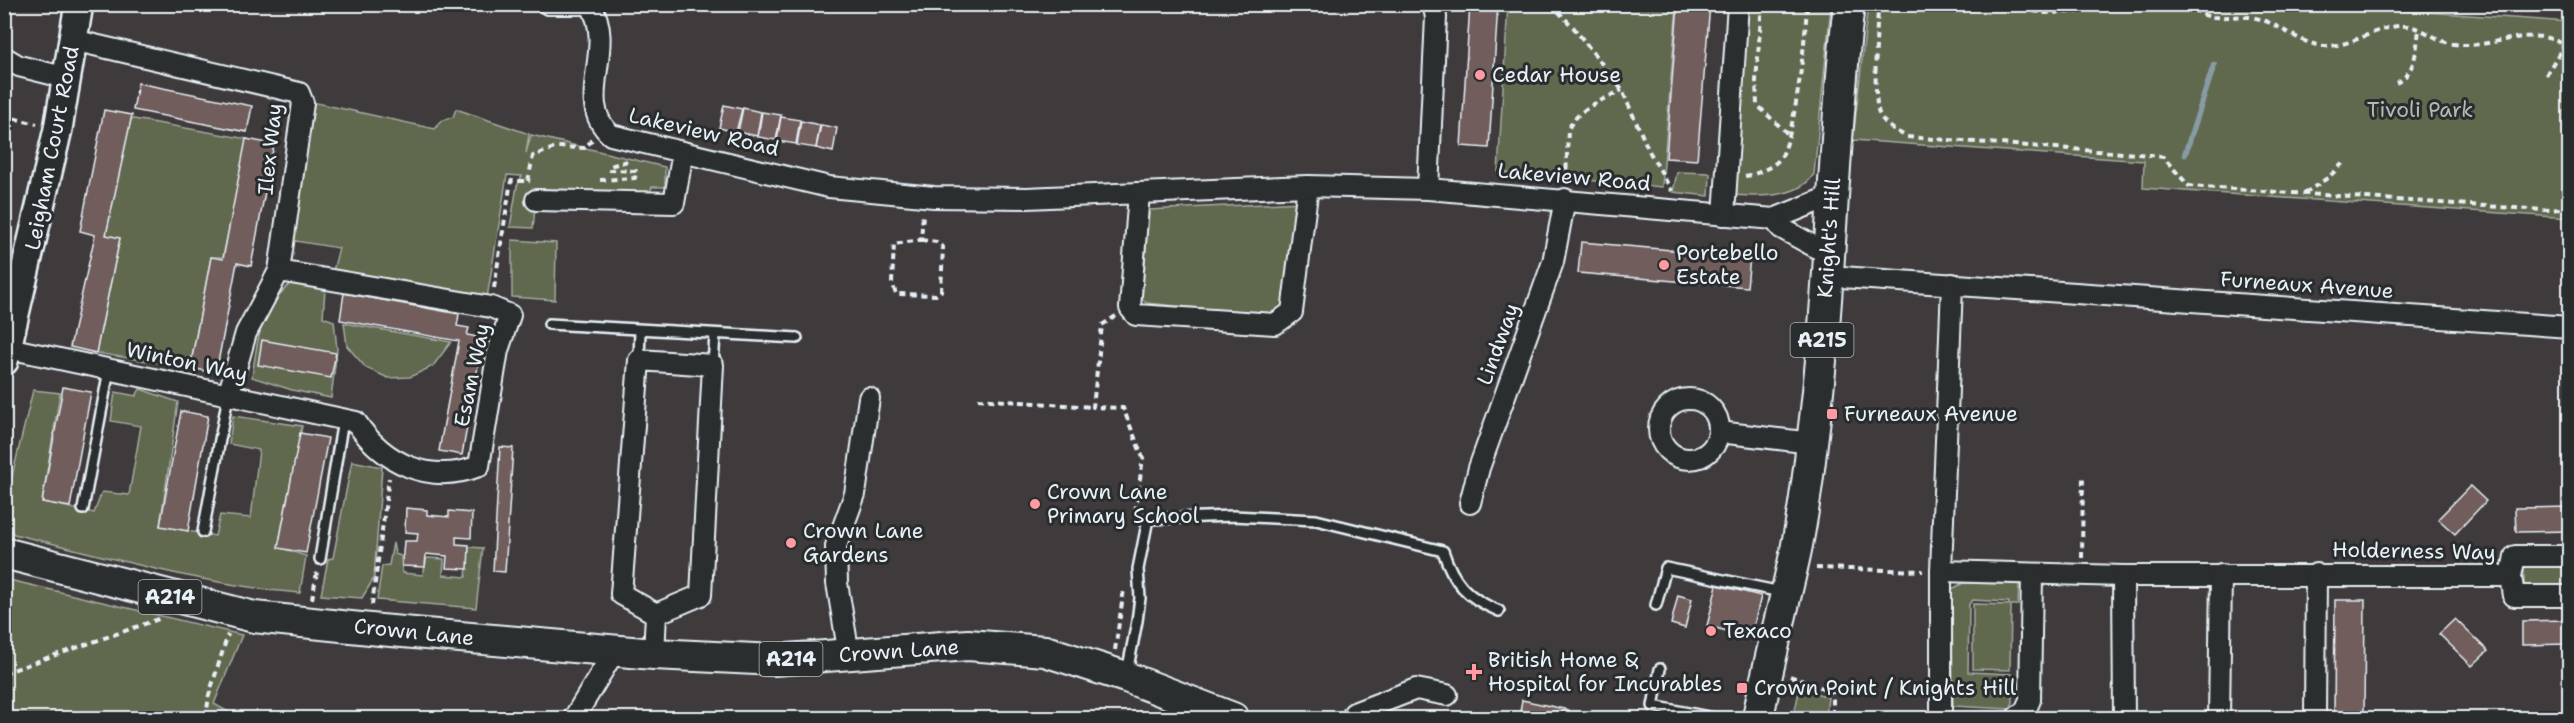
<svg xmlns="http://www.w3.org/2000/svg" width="2574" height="723" font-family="'Shantell Sans',sans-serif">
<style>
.green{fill:#60674e;stroke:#a4aca3;stroke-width:1.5}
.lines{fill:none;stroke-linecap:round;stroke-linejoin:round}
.stream{stroke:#879ba3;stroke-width:6}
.building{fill:#705d5c;stroke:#e8f1f8;stroke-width:1.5}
.lane-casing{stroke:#e8f1f8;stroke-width:14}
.street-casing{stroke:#e8f1f8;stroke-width:24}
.secondary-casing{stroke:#e8f1f8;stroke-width:32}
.primary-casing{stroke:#e8f1f8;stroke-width:34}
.path{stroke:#e8f1f8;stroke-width:4;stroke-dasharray:6 4.5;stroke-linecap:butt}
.lane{stroke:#2a2d2e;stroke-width:9}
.street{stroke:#2a2d2e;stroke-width:20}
.secondary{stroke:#2a2d2e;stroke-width:27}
.primary{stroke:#2a2d2e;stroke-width:30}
.poi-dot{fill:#ff9aa2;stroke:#2a2d2e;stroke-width:2}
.labels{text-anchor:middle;stroke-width:6;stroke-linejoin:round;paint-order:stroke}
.shield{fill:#2a2d2e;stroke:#afb6bb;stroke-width:1.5}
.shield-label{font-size:20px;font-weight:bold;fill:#e8f1f8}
.poi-label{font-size:21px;fill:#e8f1f8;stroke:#2a2d2e;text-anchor:start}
.park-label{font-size:21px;fill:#b2bab4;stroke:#2a2d2e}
.street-label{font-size:21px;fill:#e8f1f8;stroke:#2a2d2e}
</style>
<rect width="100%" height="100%" fill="#3f3b3c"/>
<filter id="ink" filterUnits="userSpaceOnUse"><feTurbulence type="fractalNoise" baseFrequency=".0167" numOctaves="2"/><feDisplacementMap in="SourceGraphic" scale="12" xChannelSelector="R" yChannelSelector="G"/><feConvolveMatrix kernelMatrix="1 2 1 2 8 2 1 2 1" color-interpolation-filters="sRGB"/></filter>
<g filter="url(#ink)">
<!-- green -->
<g class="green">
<polygon points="2308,4 2569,22 2569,218 2143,188 2144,161 1853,140 1868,5"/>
<polygon points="1508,5 1677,5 1662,187 1498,172"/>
<path d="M1746 5H1831L1814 174C1799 198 1760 197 1734 195Z"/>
<polygon points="312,102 435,129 441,121 453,117 456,109 529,134 526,153 531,135 665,167 665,187 652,187 650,192 537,189 533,228 510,227 517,186 522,176 507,175 487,298 333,271 339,248 289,240"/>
<polygon points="128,118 248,139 223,257 211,257 190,368 96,353 120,238 106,235"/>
<polygon points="1677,172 1710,173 1709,196 1673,192"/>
<polygon points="1302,202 1284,306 1271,315 1146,303 1142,298 1149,210"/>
<polygon points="512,240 556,243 555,300 512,297"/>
<path d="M291 283 325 289 323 317 334 321 337 349 331 398 292 390 252 377C258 337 259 312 291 283Z"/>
<polygon points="344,323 451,342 433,366 410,377 388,378 366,368 347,346"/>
<path d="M140 389 178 402 160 526 215 536 220 515 251 518 259 450 229 444 233 416 302 426 278 547 306 556 300 593C203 585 108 557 14 534L5 526V505L33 390 60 393 42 502 94 513 102 492 129 495 141 426 111 421 115 392 136 396Z"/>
<polygon points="352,461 382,467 374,578 362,598 321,595 328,559 333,558"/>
<polygon points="393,543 395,554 401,556 402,573 423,575 427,558 444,559 443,575 466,577 469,547 483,548 476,608 377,600 382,566 389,565"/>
<polygon points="2569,562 2569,588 2527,588 2524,584 2524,565"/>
<polygon points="5,579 242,635 214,704 239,718 5,718"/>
<polygon points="1963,583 2019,584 2018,605 2011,605 2010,670 1973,669 1973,604 2009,605 2009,602 1973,600 1969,604 1968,672 2012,674 2013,702 2010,709 1953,706 1952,589"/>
<polygon points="1800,688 1828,697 1826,718 1793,718"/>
</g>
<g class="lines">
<!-- stream -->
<polyline class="stream" points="2185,154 2214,65"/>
</g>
<!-- building -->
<g class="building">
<polygon points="1470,4 1498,4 1489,148 1461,146"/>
<polygon points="1678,4 1710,4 1697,160 1666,158"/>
<polygon points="138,83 252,106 247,132 133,110"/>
<polygon points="724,105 742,109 736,132 719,128"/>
<polygon points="743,108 761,112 757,136 738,132"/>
<polygon points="104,110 132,115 106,235 120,238 96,353 70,347 95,235 80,231"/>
<polygon points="762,112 781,115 776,140 758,137"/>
<polygon points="781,117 800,120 796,144 777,141"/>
<polygon points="801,121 820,125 816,148 797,145"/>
<polygon points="821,125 837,128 833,152 816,148"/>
<polygon points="246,139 274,144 251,266 237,263 216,373 190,368 211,257 223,259"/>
<polygon points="1581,242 1750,257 1747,287 1578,273"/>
<polygon points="344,293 459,314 457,326 469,328 467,335 483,338 462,455 439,451 459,341 340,320"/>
<polygon points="262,340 336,353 331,378 258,365"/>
<polygon points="63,387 91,392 70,507 42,502"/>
<polygon points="181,411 208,416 188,531 160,526"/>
<polygon points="300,433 328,438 306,553 278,548"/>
<polygon points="500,447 513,448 505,572 493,571"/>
<polygon points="2470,486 2486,501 2455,534 2438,519"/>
<polygon points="2570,507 2570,531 2516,532 2515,508"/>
<polygon points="406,508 427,510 427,515 449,517 449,511 472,513 471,538 456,537 456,544 469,545 468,569 446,568 447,556 426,554 425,567 402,566 404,541 417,541 418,533 405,532"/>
<polygon points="1717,585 1761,596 1751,637 1707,626"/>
<polygon points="1678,595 1692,599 1685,628 1671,624"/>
<polygon points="2335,600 2365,600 2364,718 2334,718"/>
<polygon points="2455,619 2488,651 2472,666 2439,634"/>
<polygon points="2570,620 2570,644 2522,645 2522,621"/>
<polygon points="1522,700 1569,710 1567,718 1519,718"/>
</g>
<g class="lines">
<defs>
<g id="lane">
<polyline points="549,324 797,338"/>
<polyline points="639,360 640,330"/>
<polyline points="713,365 715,335"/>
<polyline points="83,509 109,370"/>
<polyline points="203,532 228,396"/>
<polyline points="320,559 343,420"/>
<polyline points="1656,605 1666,568 1781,592"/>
<polyline points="1660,669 1653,706 1714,718"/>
<path d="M1127 673 1137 621 1140 598 1138 569 1148 519 1233 516 1316 520 1443 551C1453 582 1467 598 1499 611"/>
</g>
<g id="street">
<polyline points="548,4 583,4"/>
<path d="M590 4C618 48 572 101 611 135L829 187 934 197 1027 198 1139 193 1130 308 1136 315 1275 324 1292 312 1308 186"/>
<polyline points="73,40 299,93 303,103 279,271 246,333 228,396"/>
<polyline points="4,57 19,66 67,78"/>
<polyline points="1428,189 1436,17 1433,4"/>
<polyline points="1139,193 1308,186 1428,189 1774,219 1831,196"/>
<polyline points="536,200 674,203 683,152"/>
<polyline points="1724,215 1738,4"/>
<polyline points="1774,219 1781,228 1828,254"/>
<polyline points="1827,276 2570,327"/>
<path d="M8 348 356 422C384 464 430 485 479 466L498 350 510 315 491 307 279 271"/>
<circle cx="1689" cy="429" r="30"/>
<polyline points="1719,432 1812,443"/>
<polyline points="1470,503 1479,468 1553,262 1565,199"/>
<polyline points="2570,556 2515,556 2511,576 2514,596 2570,596"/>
<polyline points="1941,571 2123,576 2511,576"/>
<polyline points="2123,576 2124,718"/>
<polyline points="654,654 656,614 621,594 639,360 713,365 701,595 656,614"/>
<polyline points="849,655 837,583 836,546 855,494 869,398"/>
<polyline points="574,718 615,650"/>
<polyline points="1352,718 1354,713 1416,689 1447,695"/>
<polyline points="1941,718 1941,571 1952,284"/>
<polyline points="2016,718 2025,711 2030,700 2032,574"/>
<polyline points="2219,718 2221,575"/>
<polyline points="2315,718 2316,574"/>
</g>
<polyline id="secondary" points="4,361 58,129 79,4"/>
<g id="primary">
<polyline points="4,553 254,617 380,630 654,654 774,660 968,645 1045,651 1126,677 1233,718"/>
<path d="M1758 718C1768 662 1784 607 1796 550 1803 515 1808 479 1812 443 1831 297 1832 150 1849 4"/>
</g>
</defs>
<!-- lane casing -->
<use href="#lane" class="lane-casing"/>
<!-- street casing -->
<use href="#street" class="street-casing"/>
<!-- secondary casing -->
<use href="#secondary" class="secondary-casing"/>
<!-- primary casing -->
<use href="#primary" class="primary-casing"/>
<!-- path -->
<g class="path">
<polyline points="1551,4 1574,28 1622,90 1649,151 1672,191"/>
<polyline points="1762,4 1756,81 1757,105 1789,135"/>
<path d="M1879 4C1876 22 1873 98 1879 113 1884 125 1896 131 1907 137L2151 155 2163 157 2189 186 2544 210 2560 209 2570 203"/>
<polyline points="1992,4 2045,13 2074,12 2120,4"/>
<path d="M2184 4C2193 9 2203 16 2213 17 2231 18 2246 14 2263 20 2284 28 2304 46 2327 46 2354 46 2379 24 2407 26 2423 27 2437 42 2454 44 2494 51 2533 20 2570 49"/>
<polyline points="2546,75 2564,45"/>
<path d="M2396 83C2416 73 2416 51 2419 30"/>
<polyline points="4,116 37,124"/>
<polyline points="2566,151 2570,151"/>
<path d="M1745 176C1755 175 1771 168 1779 160 1795 142 1806 33 1807 4"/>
<polyline points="600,180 635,178 636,171 610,170 610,166 631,160"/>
<path d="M1566 180 1568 130C1576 109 1603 100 1622 90"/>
<polyline points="528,181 533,156 557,147 585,148 592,140"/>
<polyline points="2305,193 2329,177 2343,163"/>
<polyline points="921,240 937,242 943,247 941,291 936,295 896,294 892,283 894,244 921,240 923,214"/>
<polyline points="494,288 511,181 530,181"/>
<polyline points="1116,316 1102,325 1093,407 1123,408 1143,458 1135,513"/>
<polyline points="978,399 1093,407"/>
<polyline points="2082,558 2083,474"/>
<polyline points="1816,568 1923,571"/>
<polyline points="312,599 317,572"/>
<polyline points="372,605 389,478"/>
<polyline points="1115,650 1124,589"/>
<polyline points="4,673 159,619"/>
<polyline points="1790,676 1833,692 1833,718"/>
<polyline points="4,694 11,718"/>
<polyline points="206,718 209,695 228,634"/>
</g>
<!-- lane -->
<use href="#lane" class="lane"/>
<!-- street -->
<use href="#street" class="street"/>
<!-- secondary -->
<use href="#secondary" class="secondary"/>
<!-- primary -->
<use href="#primary" class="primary"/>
</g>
</g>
<!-- markers -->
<g class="poi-dot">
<circle cx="1480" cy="75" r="6"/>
<circle cx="1664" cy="265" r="6"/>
<rect x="1826" y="408" width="12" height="12" rx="3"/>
<circle cx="1035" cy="504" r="6"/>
<circle cx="791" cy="543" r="6"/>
<circle cx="1711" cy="631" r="6"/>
<path d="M1471 663h6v6h6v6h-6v6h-6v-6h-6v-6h6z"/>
<rect x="1736" y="682" width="12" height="12" rx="3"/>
</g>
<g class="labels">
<!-- shield labels -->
<g class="shield">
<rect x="1790.5" y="323" width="63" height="34" rx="4.5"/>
<rect x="138.5" y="580" width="63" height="34" rx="4.5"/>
<rect x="759.5" y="642" width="63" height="34" rx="4.5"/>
</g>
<g class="shield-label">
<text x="1822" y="347">A215</text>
<text x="170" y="604">A214</text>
<text x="791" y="666">A214</text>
</g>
<!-- poi labels -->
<g class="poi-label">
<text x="1492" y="82">Cedar House</text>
<text x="1676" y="260">Portebello<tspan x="1676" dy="24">Estate</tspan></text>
<text x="1844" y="421">Furneaux Avenue</text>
<text x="1047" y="499">Crown Lane<tspan x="1047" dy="24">Primary School</tspan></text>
<text x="803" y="538">Crown Lane<tspan x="803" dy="24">Gardens</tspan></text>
<text x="1723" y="638">Texaco</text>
<text x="1488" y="667">British Home &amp;<tspan x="1488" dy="24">Hospital for Incurables</tspan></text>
<text x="1754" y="695">Crown Point / Knights Hill</text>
</g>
<!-- park labels -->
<g class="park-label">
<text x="2420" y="117">Tivoli Park</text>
</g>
<!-- street labels -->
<g class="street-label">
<text transform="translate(704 132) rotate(13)" y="7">Lakeview Road</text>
<text transform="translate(52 148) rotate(-79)" y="7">Leigham Court Road</text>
<text transform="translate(270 149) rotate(-84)" y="7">Ilex Way</text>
<text transform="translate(1574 177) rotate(5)" y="7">Lakeview Road</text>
<text transform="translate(1829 238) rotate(-86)" y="7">Knight's Hill</text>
<text transform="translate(2307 285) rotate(4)" y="7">Furneaux Avenue</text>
<text transform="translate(1498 344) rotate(-70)" y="7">Lindway</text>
<text transform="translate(187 362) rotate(12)" y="7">Winton Way</text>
<text transform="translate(472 375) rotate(-78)" y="7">Esam Way</text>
<text transform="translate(2414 551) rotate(1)" y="7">Holderness Way</text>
<text transform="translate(414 632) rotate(6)" y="7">Crown Lane</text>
<text transform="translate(899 651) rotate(-4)" y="7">Crown Lane</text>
</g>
</g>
<!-- margin -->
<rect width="2574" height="723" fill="none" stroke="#2a2d2e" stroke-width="24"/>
<rect x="12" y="12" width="2550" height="699" fill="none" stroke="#e8f1f8" stroke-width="2" filter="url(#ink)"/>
</svg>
